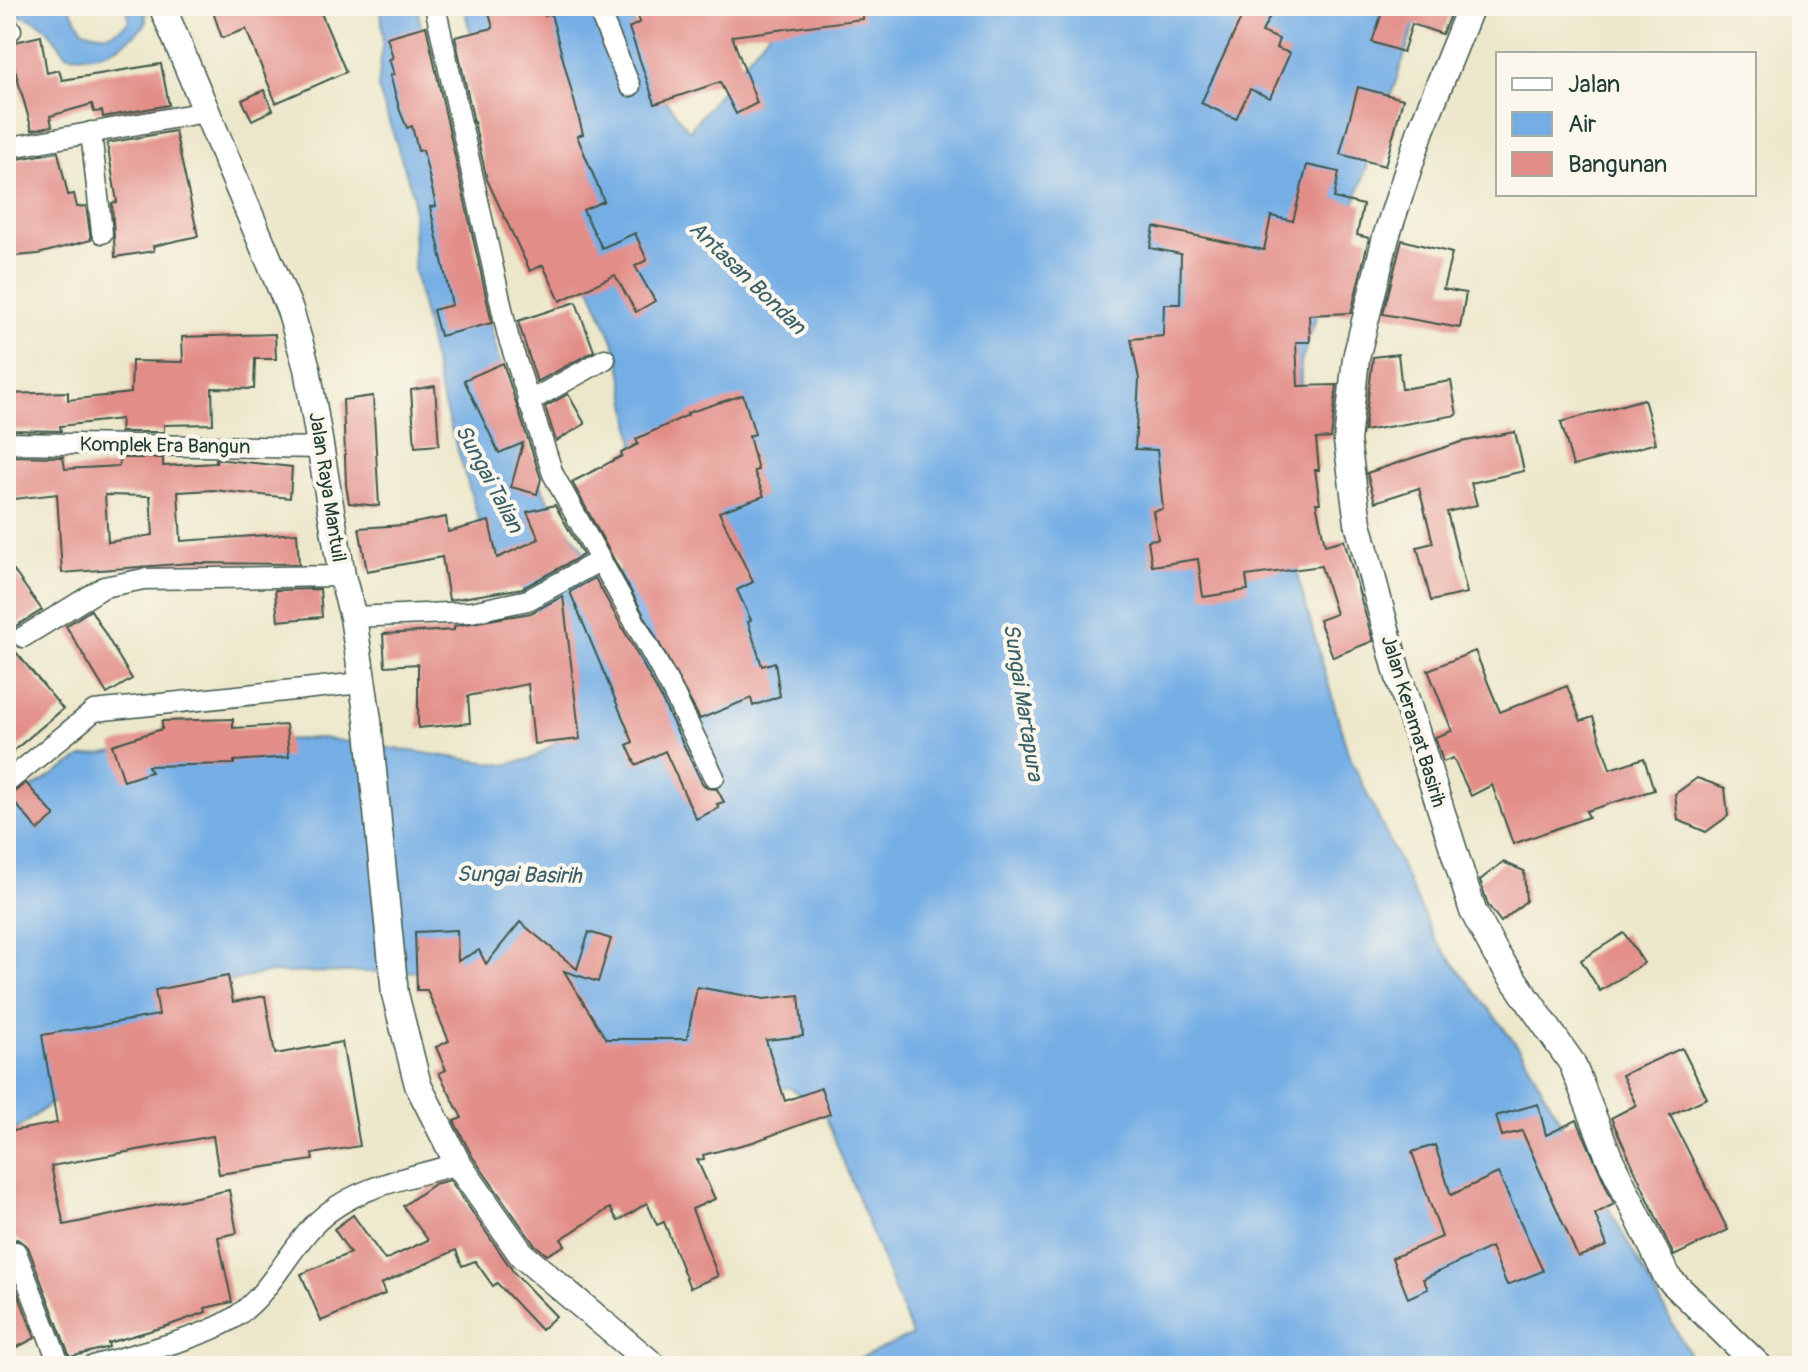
<svg xmlns="http://www.w3.org/2000/svg" width="1808" height="1372" font-family="Pangolin,sans-serif">
<style>
.water{fill:#75aee5;stroke:#4a768c;stroke-width:2}
.building{fill:#e28d88;fill-rule:evenodd}
.lines{fill:none;stroke-linecap:round;stroke-linejoin:round}
.minor-casing{stroke:#3e564a;stroke-width:23}
.tertiary-casing{stroke:#3e564a;stroke-width:29}
.minor{stroke:#fff;stroke-width:20}
.tertiary{stroke:#fff;stroke-width:26}
.labels{text-anchor:middle;stroke-width:8;stroke-linejoin:round;paint-order:stroke}
.street-label{font-size:20px;fill:#1f3d34;stroke:#fbf7ec}
.water-label{font-size:22px;font-style:italic;fill:#395f69;stroke:#fbf7ec}
</style>
<rect width="100%" height="100%" fill="#fbf7ec"/>
<filter id="ink" filterUnits="userSpaceOnUse"><feTurbulence type="fractalNoise" baseFrequency=".0125" numOctaves="2"/><feDisplacementMap in="SourceGraphic" scale="16" xChannelSelector="R" yChannelSelector="G"/><feConvolveMatrix kernelMatrix="1 2 1 2 8 2 1 2 1" color-interpolation-filters="sRGB"/></filter>
<filter id="wash" filterUnits="userSpaceOnUse"><feTurbulence type="fractalNoise" baseFrequency=".006" numOctaves="4" result="noise"/><feDisplacementMap in="SourceGraphic" scale="32" xChannelSelector="R" yChannelSelector="G"/><feGaussianBlur stdDeviation="1.8" result="paint"/><feColorMatrix in="noise" values="0 0 0 0 0 0 0 0 0 0 0 0 0 0 0 0 0 1.4 0 .05"/><feComposite in="paint" operator="in"/></filter>
<g filter="url(#wash)">
<rect width="100%" height="100%" fill="#ece7ca"/>
<!-- water -->
<g class="water">
<path d="M6 6H68L83 30C104 37 112 36 129 22L127 6H145L146 24C122 49 100 60 65 54 49 27 38 15 6 15Z"/>
<polygon points="381,6 415,6 418,12 507,396 546,497 599,573 612,578 634,556 638,469 619,355 572,245 495,116 463,6 628,6 657,89 689,131 790,6 1421,6 1301,363 1298,578 1348,753 1435,939 1522,1052 1696,1366 857,1366 855,1360 912,1335 823,1110 790,1088 749,1086 675,1103 455,971 265,973 224,983 189,999 16,1130 6,1141 6,804 82,757 153,746 322,738 505,765 533,758 566,736 565,655 480,524 441,395 414,270 413,194 378,88 383,36"/>
</g>
<g id="blocks">
<!-- building -->
<g class="building">
<polygon points="211,6 318,6 346,72 276,103 246,29 222,38"/>
<polygon points="501,6 542,6 545,16 551,14 583,134 577,136 604,201 583,210 602,248 635,233 647,260 635,266 655,301 636,312 615,275 560,301 543,265 530,271 487,180 455,37 493,28 488,9"/>
<polygon points="661,6 862,6 863,19 732,36 757,103 736,114 720,82 655,104 629,28 640,22 638,16"/>
<polygon points="1247,6 1275,6 1262,32 1279,39 1276,48 1290,53 1270,98 1250,89 1236,119 1201,103"/>
<polygon points="1371,6 1454,6 1442,34 1412,24 1403,52 1372,42 1382,13"/>
<polygon points="426,26 492,323 440,336 433,310 452,305 430,207 436,206 423,150 418,151 412,126 407,128 400,111 390,75 394,74 389,59 393,58 387,37"/>
<polygon points="41,36 47,73 59,70 62,80 161,64 169,105 103,117 102,111 94,112 92,104 50,116 52,126 32,130 14,66 6,67 6,44"/>
<polygon points="1358,87 1403,99 1385,166 1340,154"/>
<polygon points="264,90 273,110 252,120 242,100"/>
<polygon points="175,131 198,236 153,246 154,251 115,257 112,203 117,202 107,143"/>
<polygon points="58,152 68,195 74,194 77,207 86,206 91,240 38,254 6,257 6,161"/>
<polygon points="1307,165 1339,172 1334,198 1363,205 1357,235 1369,238 1351,313 1309,315 1310,342 1296,342 1298,386 1337,385 1331,438 1316,439 1319,470 1315,470 1320,503 1316,503 1325,545 1344,540 1373,641 1333,657 1319,620 1336,614 1321,566 1246,576 1248,590 1203,597 1198,559 1152,566 1148,540 1158,539 1153,511 1163,509 1157,450 1135,449 1139,379 1131,339 1163,336 1164,304 1180,304 1181,254 1150,248 1154,227 1264,250 1271,216 1293,221"/>
<polygon points="1402,240 1452,253 1443,289 1466,293 1460,328 1383,314"/>
<polygon points="576,302 594,351 537,382 518,321"/>
<polygon points="275,334 276,359 255,359 254,389 212,388 213,424 164,425 164,432 120,432 121,419 60,426 61,431 6,430 6,394 68,392 68,400 131,393 132,361 183,362 182,337"/>
<polygon points="1398,354 1402,389 1451,381 1457,415 1364,431 1373,357"/>
<polygon points="503,363 541,479 537,494 511,487 523,443 499,453 464,380"/>
<polygon points="435,386 439,445 415,447 411,390"/>
<polygon points="568,394 585,424 556,441 545,407"/>
<polygon points="743,395 755,434 749,436 758,470 754,471 764,496 719,512 753,582 737,590 751,620 748,622 762,666 775,662 780,696 753,706 751,698 700,719 572,482 622,456 621,453 638,444 636,439 688,415 687,413"/>
<polygon points="373,396 379,506 349,503 346,485 343,400"/>
<polygon points="1644,399 1656,443 1573,466 1561,422"/>
<polygon points="1515,432 1524,471 1471,483 1477,505 1447,512 1467,593 1431,601 1417,547 1433,543 1419,488 1375,502 1367,473 1461,442"/>
<path d="M6 456 63 457 65 469 119 466 120 458H163V466L216 463V459L292 467 290 498 213 490 178 492 181 541 297 533 299 564 191 563 62 573 57 494 6 500ZM105 495 150 496 153 535 108 542Z"/>
<polygon points="555,505 583,555 523,588 449,600 442,557 367,571 359,528 404,525 446,517 448,532 489,521 497,558 539,539 527,512"/>
<polygon points="6,560 42,610 16,626 6,638"/>
<polygon points="595,578 658,692 702,783 707,788 717,789 724,802 717,804 719,808 696,819 665,751 636,765 627,745 633,742 570,592"/>
<polygon points="320,589 322,617 278,621 275,590"/>
<polygon points="563,596 580,739 534,744 528,684 468,696 470,723 418,728 418,664 385,666 383,634 454,630 454,626 531,613"/>
<polygon points="91,610 132,679 107,694 66,626"/>
<polygon points="6,640 63,709 6,757"/>
<polygon points="1475,651 1500,712 1567,686 1581,721 1593,717 1610,769 1644,758 1654,790 1586,811 1589,817 1513,844 1492,785 1471,796 1453,758 1443,762 1435,737 1452,731 1428,670"/>
<polygon points="233,719 233,728 286,725 289,757 234,761 234,764 148,766 151,772 124,781 112,745 162,729 162,721"/>
<polygon points="1697,778 1725,788 1728,816 1706,832 1678,820 1675,794"/>
<polygon points="26,783 55,816 38,830 9,796"/>
<polygon points="1503,862 1524,871 1526,901 1501,922 1488,905 1480,880"/>
<polygon points="520,922 577,969 589,932 611,939 598,982 564,971 606,1039 687,1039 697,987 764,999 799,995 803,1036 766,1040 785,1101 821,1088 830,1114 753,1142 703,1155 704,1159 697,1160 715,1199 692,1209 718,1276 690,1288 664,1222 657,1225 647,1203 618,1221 610,1208 561,1239 565,1245 547,1255 534,1244 472,1156 454,1121 462,1118 439,1073 446,1070 436,1047 449,1041 427,990 417,990 415,932 457,930 458,961 479,950 486,964"/>
<polygon points="1624,933 1644,963 1600,991 1581,960"/>
<polygon points="228,976 233,1002 265,996 275,1054 342,1042 360,1146 312,1154 313,1160 219,1174 213,1136 51,1166 64,1225 229,1190 237,1233 218,1237 232,1302 205,1308 206,1312 167,1326 108,1343 109,1347 70,1357 28,1247 17,1239 6,1244 6,1132 57,1123 42,1035 159,1015 155,990"/>
<polygon points="1682,1048 1707,1098 1670,1115 1728,1230 1674,1256 1611,1118 1636,1105 1622,1075"/>
<polygon points="1538,1104 1546,1135 1577,1120 1614,1204 1595,1214 1607,1246 1578,1257 1522,1131 1502,1136 1496,1116"/>
<polygon points="1435,1145 1451,1195 1498,1173 1543,1271 1507,1285 1491,1247 1423,1279 1428,1289 1408,1298 1392,1258 1442,1237 1412,1152"/>
<polygon points="450,1180 515,1274 556,1316 541,1330 497,1283 493,1286 475,1261 462,1266 456,1250 381,1284 385,1294 321,1321 301,1274 350,1253 334,1229 353,1215 385,1260 428,1240 403,1206 434,1184"/>
<polygon points="6,1262 35,1338 6,1353"/>
</g>
</g>
</g>
<g filter="url(#ink)">
<use href="#blocks" fill-opacity="0" stroke="#3e564a" stroke-width="2"/>
<g class="lines">
<defs>
<g id="minor">
<polyline points="435,6 508,336 553,474 670,686 714,777"/>
<polyline points="597,6 630,86"/>
<polyline points="6,31 11,30"/>
<polyline points="91,132 102,233"/>
<polyline points="6,148 205,112"/>
<polyline points="528,402 605,359"/>
<polyline points="6,443 323,448"/>
<polyline points="353,617 471,612 528,600 601,560"/>
<polyline points="23,637 104,587 144,579 342,576"/>
<polyline points="6,783 94,711 361,683"/>
<polyline points="16,1252 60,1366"/>
<path d="M93 1366C132 1354 207 1338 238 1315 269 1293 287 1254 313 1226 350 1187 408 1178 458 1164"/>
</g>
<g id="tertiary">
<polyline points="162,6 290,310 307,368 342,576 353,617 368,720 395,994 418,1085 458,1164 522,1255 654,1366"/>
<polyline points="1471,6 1421,130 1386,237 1356,358 1347,441 1358,523 1397,671 1473,911 1496,954 1572,1063 1609,1157 1667,1277 1759,1366"/>
</g>
</defs>
<!-- minor casing -->
<use href="#minor" class="minor-casing"/>
<!-- tertiary casing -->
<use href="#tertiary" class="tertiary-casing"/>
<!-- minor -->
<use href="#minor" class="minor"/>
<!-- tertiary -->
<use href="#tertiary" class="tertiary"/>
</g>
</g>
<g class="labels">
<!-- street labels -->
<g class="street-label">
<text transform="translate(165 445) rotate(1)" y="7">Komplek Era Bangun</text>
<text transform="translate(328 487) rotate(81)" y="7">Jalan Raya Mantuil</text>
<text transform="translate(1414 721) rotate(73)" y="7">Jalan Keramat Basirih</text>
</g>
<!-- water labels -->
<g class="water-label">
<text transform="translate(748 277) rotate(44)" y="8">Antasan Bondan</text>
<text transform="translate(490 478) rotate(62)" y="8">Sungai Talian</text>
<text transform="translate(1024 702) rotate(81)" y="8">Sungai Martapura</text>
<text transform="translate(519 874) rotate(1)" y="8">Sungai Basirih</text>
</g>
</g>
<!-- margin -->
<rect width="1808" height="1372" fill="none" stroke="#fbf7ec" stroke-width="32"/>
<!-- legend -->
<rect x="1496" y="52" width="260" height="144" fill="#fbf7ec" stroke="#a3ada2" stroke-width="2"/>
<rect x="1512" y="78" width="40" height="12" fill="#ffffff" stroke="#a3ada2" stroke-width="2"/>
<text x="1568" y="92" font-size="24" fill="#1f3d34">Jalan</text>
<rect x="1512" y="112" width="40" height="24" fill="#75aee5" stroke="#a3ada2" stroke-width="2"/>
<text x="1568" y="132" font-size="24" fill="#1f3d34">Air</text>
<rect x="1512" y="152" width="40" height="24" fill="#e28d88" stroke="#a3ada2" stroke-width="2"/>
<text x="1568" y="172" font-size="24" fill="#1f3d34">Bangunan</text>
</svg>
